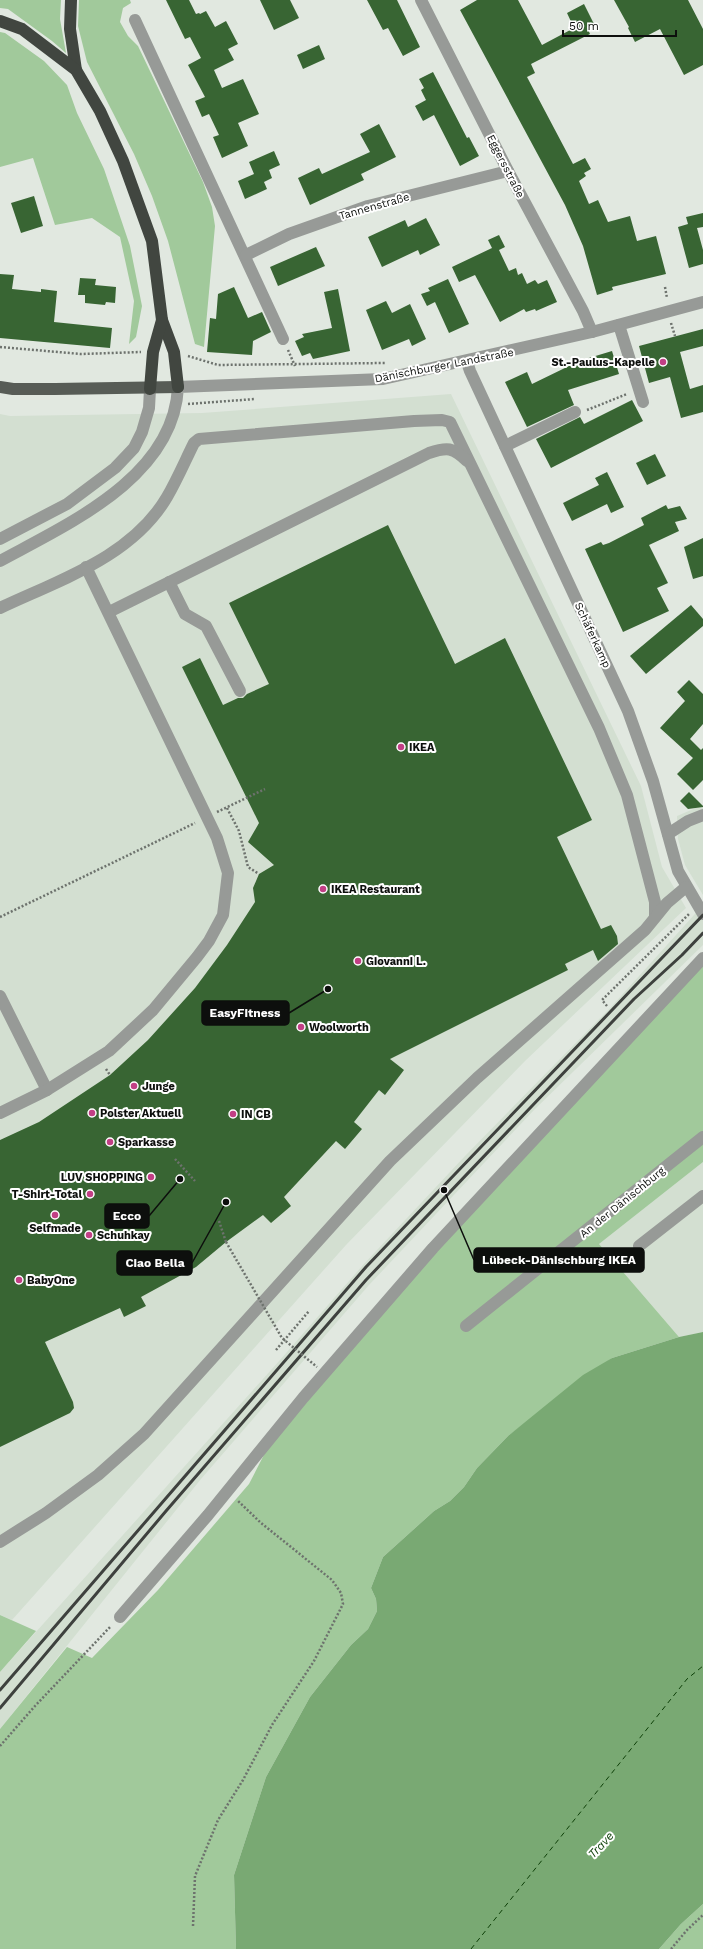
<svg xmlns="http://www.w3.org/2000/svg" width="703" height="1949" font-family="'Work Sans',sans-serif">
<style>
.built{fill:#d3dfd1}
.green{fill:#a1c99b}
.water{fill:#79a973}
.lines{fill:none;stroke-linecap:round;stroke-linejoin:round}
.ferry{stroke:#0d3f07;stroke-width:1;stroke-dasharray:5 4;stroke-linecap:butt}
.building{fill:#386533}
.path{stroke:#6d726d;stroke-width:2.5;stroke-dasharray:2 2;stroke-linecap:butt}
.minor{stroke:#979a97;stroke-width:12}
.major{stroke:#575c56;stroke-width:12}
.highway{stroke:#414640;stroke-width:12}
.rail{stroke:#3e413e;stroke-width:3}
.path-bridge{stroke:#6d726d;stroke-width:2.5;stroke-dasharray:2 2;stroke-linecap:butt}
.poi-dot{fill:#c23f85;stroke:#fff;stroke-width:1.5}
.labels{text-anchor:middle;stroke-width:4;stroke-linejoin:round;paint-order:stroke}
.street-label{font-size:11px;fill:#0d0f0d;stroke:#fff}
.poi-label{font-size:11px;font-weight:bold;fill:#0d0f0d;stroke:#fff;text-anchor:start}
.water-label{font-size:12px;font-style:italic;fill:#0d3f07;stroke:#fff}
.leader{fill:none;stroke:#0d0f0d;stroke-width:1.5}
.callout-dot{fill:#0d0f0d;stroke:#fff;stroke-width:1.5}
.callout{fill:#0d0f0d;stroke:#0d0f0d;stroke-width:1.5}
.callout-label{font-size:12px;text-anchor:middle;font-weight:bold;fill:#fff}
</style>
<rect width="100%" height="100%" fill="#e1e8e0"/>
<!-- built -->
<g class="built">
<polygon points="451,394 641,786 662,867 686,908 525,1061 346,1245 12,1620 0,1615 0,414 10,416 202,413"/>
<polygon points="703,805 703,895 685,865 678,839 677,816"/>
<polygon points="703,905 703,945 534,1110 369,1285 201,1479 0,1729 0,1672 280,1360 363,1265 465,1156 612,1006"/>
<polygon points="703,1162 703,1332 679,1337 599,1244"/>
</g>
<!-- green -->
<g class="green">
<polygon points="0,0 61,0 60,19 66,53 52,41 8,9 0,8"/>
<polygon points="79,0 130,0 131,3 123,8 120,22 128,36 138,46 203,182 212,207 215,226 204,347 195,344 168,241 152,196 134,154 87,62 78,26"/>
<polygon points="0,32 5,33 44,61 67,85 77,113 104,169 130,246 142,306 136,337 129,344 134,301 120,237 92,218 55,225 33,158 0,167"/>
<polygon points="703,965 703,1162 599,1244 679,1337 612,1358 508,1436 477,1468 464,1487 450,1501 434,1511 383,1557 371,1588 376,1599 377,1611 368,1629 351,1645 310,1697 266,1777 234,1875 236,1949 0,1949 0,1729 67,1647 92,1658 158,1590 249,1484 267,1449 401,1290"/>
<polygon points="0,1615 36,1631 0,1672"/>
<polygon points="703,1904 703,1949 659,1949 681,1924"/>
</g>
<!-- water -->
<polygon class="water" points="703,1332 703,1904 681,1924 659,1949 236,1949 234,1875 266,1777 310,1697 351,1645 368,1629 377,1611 376,1599 371,1588 383,1557 434,1511 450,1501 464,1487 477,1468 508,1436 583,1375 612,1358 679,1337"/>
<g class="lines">
<!-- ferry -->
<polyline class="ferry" points="471,1949 687,1679 703,1666"/>
</g>
<!-- building -->
<g class="building">
<polygon points="166,0 189,0 196,14 199,13 200,14 206,11 215,27 226,21 238,44 228,49 234,60 214,70 222,88 243,79 259,114 238,123 248,146 222,158 213,137 219,135 209,114 202,117 195,101 205,97 188,65 201,58 190,37 185,39"/>
<polygon points="260,0 290,0 299,18 274,30"/>
<polygon points="367,0 397,0 420,47 403,56 388,28 383,30"/>
<polygon points="477,0 518,0 542,45 574,28 567,13 584,4 594,24 587,27 590,34 531,64 535,73 527,77 573,164 585,158 591,169 584,173 586,176 579,181 589,204 598,200 608,222 630,216 637,241 656,236 666,274 612,287 613,290 597,295 583,246 565,205 460,10"/>
<polygon points="614,0 688,0 703,29 703,65 684,75 660,29 635,42 628,28 629,27"/>
<polygon points="319,45 325,59 303,69 297,55"/>
<polygon points="433,72 467,138 469,137 479,156 460,166 434,115 423,121 415,106 426,100 421,90 424,88 419,79"/>
<polygon points="379,124 396,157 361,174 364,180 310,205 298,178 319,168 322,174 370,152 360,134"/>
<polygon points="274,151 280,165 269,170 272,178 264,182 267,189 245,199 238,181 254,174 249,162"/>
<polygon points="34,196 43,226 21,233 11,203"/>
<polygon points="703,213 703,227 697,228 703,250 703,264 689,268 678,227 688,224 686,217"/>
<polygon points="426,218 440,245 420,255 418,250 382,267 368,237 405,220 408,227"/>
<polygon points="499,235 505,247 499,250 509,271 516,268 518,275 522,273 527,284 535,280 538,284 547,280 557,302 536,311 535,309 526,312 524,309 500,322 475,275 459,282 452,267 492,248 488,240"/>
<polygon points="316,247 325,266 278,286 270,267"/>
<polygon points="0,274 14,275 12,289 41,292 41,289 57,291 54,322 112,328 110,348 0,338"/>
<polygon points="80,278 96,279 95,285 116,287 115,303 106,302 105,305 85,303 85,295 78,295"/>
<polygon points="448,279 469,324 449,333 435,302 427,306 421,294 430,291 428,288"/>
<polygon points="234,287 248,318 262,312 271,332 253,341 252,355 207,352 210,318 216,319 218,294"/>
<polygon points="338,289 350,351 313,359 310,353 302,356 295,341 304,337 302,334 332,328 324,292"/>
<polygon points="386,301 392,313 410,304 426,339 412,346 409,339 382,350 366,310"/>
<polygon points="703,329 703,346 680,352 690,389 703,385 703,412 681,418 670,377 649,383 639,346"/>
<polygon points="612,351 619,374 568,390 574,405 527,427 505,382 527,372 532,384 569,366 569,364"/>
<polygon points="632,400 643,421 551,468 536,439 580,417 584,424"/>
<polygon points="655,454 666,476 647,485 636,463"/>
<polygon points="607,472 624,507 611,513 607,504 572,521 563,503 599,485 595,478"/>
<polygon points="666,505 668,509 680,506 687,519 675,522 679,531 649,545 668,583 657,588 669,611 623,632 585,549 601,542 603,545 609,543 644,525 641,518"/>
<polygon points="388,525 455,664 505,638 592,820 557,837 601,929 611,925 617,936 618,944 598,961 593,950 565,964 568,970 390,1059 404,1070 385,1095 379,1090 354,1122 362,1129 345,1149 336,1141 284,1197 291,1206 271,1223 263,1215 226,1242 196,1267 141,1297 146,1306 124,1317 120,1308 45,1342 73,1402 74,1408 70,1413 0,1447 0,1140 39,1122 110,1075 148,1040 195,988 227,945 255,902 253,888 259,874 274,865 248,842 259,823 182,667 200,658 223,705 238,698 243,698 247,694 269,684 229,603"/>
<polygon points="703,538 703,576 693,579 684,547"/>
<polygon points="691,605 703,619 703,626 646,674 630,656"/>
<polygon points="689,680 703,694 703,724 690,739 701,750 703,748 703,780 693,790 677,774 693,758 660,728 685,701 677,692"/>
<polygon points="689,792 703,806 703,807 688,809 680,801"/>
</g>
<g class="lines">
<!-- path -->
<g class="path">
<polyline points="665,287 667,298"/>
<polyline points="671,323 675,336"/>
<polyline points="0,347 81,354 141,352"/>
<polyline points="288,350 295,366"/>
<polyline points="188,356 218,365 385,363"/>
<polyline points="188,404 255,399"/>
<polyline points="587,410 627,394"/>
<polyline points="227,808 239,831 248,867 259,874"/>
<polyline points="217,812 265,789"/>
<polyline points="0,917 195,823"/>
<polyline points="607,1006 602,1000 689,914"/>
<polyline points="106,1069 110,1075"/>
<polyline points="175,1159 195,1181"/>
<polyline points="219,1221 226,1242"/>
<polyline points="276,1350 309,1311"/>
<polyline points="0,1746 35,1706 111,1626"/>
<polyline points="193,1926 195,1876 218,1820 243,1780 272,1725 314,1661 343,1604 341,1593 332,1580 261,1523 237,1500"/>
<polyline points="671,1949 687,1930 703,1915"/>
</g>
<!-- minor -->
<g class="minor">
<polyline points="421,0 508,171 583,311 592,332"/>
<polyline points="135,20 283,339"/>
<polyline points="246,255 289,234 368,206 508,171"/>
<polyline points="619,325 643,402"/>
<polyline points="467,362 470,371 628,711 653,781 678,871 703,914"/>
<polyline points="505,446 575,412"/>
<polyline points="0,539 67,504 115,468 134,448 142,432 149,408 150,389"/>
<path d="M0 561C68 524 174 477 178 387L383 379 592 332 703 302"/>
<polyline points="169,582 185,614 206,626 240,691"/>
<path d="M0 608C59 580 132 557 167 497 177 480 185 461 194 443L199 439 414 421 442 420 450 422 599 728 627 795 655 902V916"/>
<path d="M109 612 429 453C447 447 453 447 467 461"/>
<polyline points="668,834 688,821 703,815"/>
<polyline points="0,996 47,1090"/>
<polyline points="0,1113 47,1090 109,1051 153,1010 197,957 209,941 223,915 228,873 217,838 86,567"/>
<polyline points="639,1246 703,1196"/>
<polyline points="466,1326 703,1137"/>
<polyline points="0,1542 46,1513 98,1475 144,1434 390,1161 477,1078 645,930 667,903 686,887"/>
<polyline points="120,1617 208,1515 303,1398 433,1248 703,958"/>
</g>
<!-- major -->
<polyline class="major" points="0,387 13,389 55,389 178,387"/>
<!-- highway -->
<g class="highway">
<polyline points="71,0 70,29 76,70"/>
<polyline points="0,21 22,29 76,70 100,111 123,161 152,241 162,320 174,352 178,387"/>
<polyline points="150,389 153,352 162,320"/>
</g>
<!-- rail -->
<g class="rail">
<polyline points="0,1690 366,1267 703,915"/>
<polyline points="0,1708 166,1511 366,1280 634,999 682,955 703,933"/>
</g>
<!-- path-bridge -->
<polyline class="path-bridge" points="226,1242 282,1338 317,1367"/>
</g>
<!-- markers -->
<g class="poi-dot">
<circle cx="663" cy="362" r="4"/>
<circle cx="401" cy="747" r="4"/>
<circle cx="323" cy="889" r="4"/>
<circle cx="358" cy="961" r="4"/>
<circle cx="301" cy="1027" r="4"/>
<circle cx="134" cy="1086" r="4"/>
<circle cx="92" cy="1113" r="4"/>
<circle cx="233" cy="1114" r="4"/>
<circle cx="110" cy="1142" r="4"/>
<circle cx="151" cy="1177" r="4"/>
<circle cx="90" cy="1194" r="4"/>
<circle cx="55" cy="1215" r="4"/>
<circle cx="89" cy="1235" r="4"/>
<circle cx="19" cy="1280" r="4"/>
</g>
<g class="labels">
<!-- street labels -->
<g class="street-label">
<text transform="translate(506 166) rotate(63)" y="4">Eggersstraße</text>
<text transform="translate(374 206) rotate(-16)" y="4">Tannenstraße</text>
<text transform="translate(444 365) rotate(-11)" y="4">Dänischburger Landstraße</text>
<text transform="translate(593 635) rotate(65)" y="4">Schäferkamp</text>
<text transform="translate(622 1202) rotate(-39)" y="4">An der Dänischburg</text>
</g>
<!-- poi labels -->
<g class="poi-label">
<text x="655" y="366" text-anchor="end">St.-Paulus-Kapelle</text>
<text x="409" y="751">IKEA</text>
<text x="331" y="893">IKEA Restaurant</text>
<text x="366" y="965">Giovanni L.</text>
<text x="309" y="1031">Woolworth</text>
<text x="142" y="1090">Junge</text>
<text x="100" y="1117">Polster Aktuell</text>
<text x="241" y="1118">IN CB</text>
<text x="118" y="1146">Sparkasse</text>
<text x="143" y="1181" text-anchor="end">LUV SHOPPING</text>
<text x="82" y="1198" text-anchor="end">T-Shirt-Total</text>
<text x="55" y="1232" text-anchor="middle">Selfmade</text>
<text x="97" y="1239">Schuhkay</text>
<text x="27" y="1284">BabyOne</text>
</g>
<!-- water labels -->
<g class="water-label">
<text transform="translate(601 1845) rotate(-47)" y="4">Trave</text>
</g>
</g>
<!-- callouts -->
<path class="leader" d="M328 989L289 1013M180 1179L149 1216M444 1190L474 1260M226 1202L192 1263"/>
<g class="callout-dot">
<circle cx="328" cy="989" r="4"/>
<circle cx="180" cy="1179" r="4"/>
<circle cx="444" cy="1190" r="4"/>
<circle cx="226" cy="1202" r="4"/>
</g>
<g class="callout">
<rect x="202" y="1001" width="87" height="24" rx="4"/>
<rect x="105" y="1204" width="44" height="24" rx="4"/>
<rect x="474" y="1248" width="170" height="24" rx="4"/>
<rect x="117" y="1251" width="75" height="24" rx="4"/>
</g>
<g class="callout-label">
<text x="245" y="1017">EasyFitness</text>
<text x="127" y="1220">Ecco</text>
<text x="559" y="1264">Lübeck-Dänischburg IKEA</text>
<text x="155" y="1267">Ciao Bella</text>
</g>
<!-- scale -->
<path d="M563 30v6h113v-6" fill="none" stroke="#0d0f0d" stroke-width="2"/>
<text x="569" y="30" font-size="12" fill="#0d0f0d" stroke="#ffffff" stroke-width="3" paint-order="stroke">50 m</text>
</svg>
